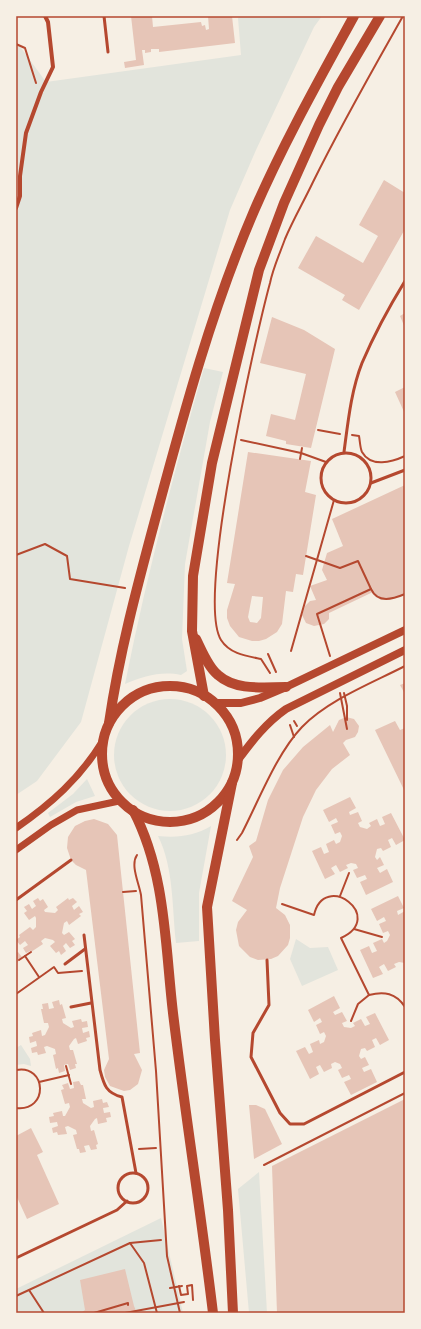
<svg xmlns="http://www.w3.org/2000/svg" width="421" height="1329" font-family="Rubik,sans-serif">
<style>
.green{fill:#e2e4dc}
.building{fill:#e6c5b7;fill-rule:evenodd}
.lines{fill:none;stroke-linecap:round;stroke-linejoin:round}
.path{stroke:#b5482f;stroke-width:2}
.service{stroke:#b5482f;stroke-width:3}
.minor{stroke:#b5482f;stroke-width:4}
.tertiary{stroke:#b5482f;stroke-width:7}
.secondary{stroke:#b5482f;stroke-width:8}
.primary{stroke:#b5482f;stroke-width:10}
.neatline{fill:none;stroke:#b5482f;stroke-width:1.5}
</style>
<rect width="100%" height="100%" fill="#f6efe4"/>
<!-- green -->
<g class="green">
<polygon points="240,16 322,16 314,27 256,150 230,210 129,546 81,722 37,781 16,795 16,41 46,82 241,55 238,18"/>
<path d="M204 368 223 372 210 422 185 564 182 639 187 671 181 675C161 671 144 676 125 684 146 578 174 472 204 368Z"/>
<circle cx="170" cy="755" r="56"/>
<polygon points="87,779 95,796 76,802 50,817 48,813 73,794"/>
<path d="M211 826 199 893V941L176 943C172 908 174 868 158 836 178 838 194 836 211 826Z"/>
<polygon points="296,939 310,948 328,947 338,970 302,986 290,959"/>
<polygon points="21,1045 30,1059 31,1066 24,1064 16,1065 16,1048"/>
<polygon points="259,1172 267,1313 249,1313 238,1189"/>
<polygon points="161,1218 183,1313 16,1313 16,1289"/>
</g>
<!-- building -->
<g class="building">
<polygon points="131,16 152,16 153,27 201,22 202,26 205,25 206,30 209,29 208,16 232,16 235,43 159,52 159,49 151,49 151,52 145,53 145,50 142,50 144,65 125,68 124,62 136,60"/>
<polygon points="384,180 405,193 405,229 359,310 342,300 345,295 298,268 316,236 363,263 378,236 359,225"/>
<polygon points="405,313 405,328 400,316"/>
<polygon points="272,317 304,330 335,349 311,448 286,444 286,441 266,436 271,414 295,420 306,374 260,363"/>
<polygon points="405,387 405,414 395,392"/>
<path d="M248 452 311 461 305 492 316 495 303 575 296 574 293 592 286 591 282 624 277 632 266 639 259 641H252L239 637 230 626 227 618V610L235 584 227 583ZM252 596 263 597 261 618 257 623 250 622 248 617Z"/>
<polygon points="405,485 405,594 387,600 380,598 373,592 329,613 329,619 324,624 314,626 306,623 302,615 305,606 310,601 316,600 310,586 327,580 322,570 327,553 343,546 332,519"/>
<polygon points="405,683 405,694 400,685"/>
<polygon points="346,717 354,719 359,726 358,732 355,737 346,740 343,743 350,755 332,769 316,790 303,817 280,888 276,908 285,915 290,925 290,938 288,945 278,956 271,959 258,960 250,957 239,946 236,930 238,922 247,910 232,901 253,857 249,846 256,841 268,800 283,770 303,747 330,725 333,732 339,720"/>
<polygon points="395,721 400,730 405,728 405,792 375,730"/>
<polygon points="350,797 356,808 349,812 350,815 358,812 362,821 358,823 360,827 367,829 371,826 369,823 377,819 380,826 385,824 382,817 391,813 405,840 396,845 392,838 388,840 391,847 383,851 381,848 377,849 375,857 377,860 380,857 384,865 377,868 380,873 387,869 393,882 366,895 360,882 367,879 365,875 357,878 353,870 358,868 356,864 351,863 346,865 348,868 340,872 336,865 331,868 335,874 325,879 312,851 321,847 324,854 329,852 326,844 334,840 336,844 340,842 342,836 340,832 335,834 331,825 338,822 336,818 329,822 323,810"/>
<polygon points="94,819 108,824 117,835 140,1053 134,1054 142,1070 138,1084 130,1090 124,1091 110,1086 105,1077 104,1070 109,1059 86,870 76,865 71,860 67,848 68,837 75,826 85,821"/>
<polygon points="398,896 404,908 397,911 398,915 405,911 405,963 399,962 394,964 396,967 388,971 384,964 379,967 383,974 373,978 360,950 369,946 372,953 377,951 373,943 382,939 384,943 387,941 390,935 388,931 383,933 379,924 386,921 384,917 377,921 371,909"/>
<polygon points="38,898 40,901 43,899 48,907 44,910 45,912 55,913 58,910 56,907 68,898 69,900 73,898 77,902 72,906 74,910 79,906 83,912 79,914 81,916 69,925 67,921 64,923 62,933 64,935 69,932 75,939 72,941 75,945 70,948 66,943 63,946 66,951 61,955 59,951 56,953 50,946 55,942 53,940 45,938 41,941 43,944 31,952 30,951 26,953 23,948 28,945 25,941 20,945 16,940 20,937 19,935 30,927 33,930 36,927 36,918 35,916 29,920 24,913 27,911 24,907 29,904 32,909 36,906 33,901"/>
<polygon points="18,952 22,957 16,964 16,953"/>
<polygon points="334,996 340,1008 333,1012 335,1015 342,1012 347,1021 342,1023 344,1027 351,1028 355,1026 353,1023 361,1019 365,1026 370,1024 366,1017 375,1013 389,1040 380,1045 376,1038 372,1040 375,1047 367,1051 365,1048 361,1049 359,1056 361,1059 365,1057 369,1065 362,1068 364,1072 371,1069 377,1082 351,1095 344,1082 351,1079 349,1075 342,1078 338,1070 342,1068 340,1064 335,1062 331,1064 332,1068 324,1072 320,1065 316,1067 319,1074 310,1079 296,1051 305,1047 309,1054 313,1052 310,1044 319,1040 320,1044 324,1042 326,1036 324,1032 320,1034 316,1025 322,1022 320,1018 314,1022 308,1010"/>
<polygon points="59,1000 60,1005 62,1004 66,1018 62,1019 63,1023 71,1028 74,1027 72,1021 81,1019 82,1022 87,1021 88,1027 82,1028 83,1033 89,1031 90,1037 86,1038 87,1041 78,1044 76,1038 74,1039 69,1046 70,1050 73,1050 77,1064 75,1064 76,1068 70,1070 68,1064 64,1065 65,1071 59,1073 58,1068 56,1069 53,1055 56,1054 55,1049 47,1046 44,1047 46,1053 38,1055 37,1052 32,1053 31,1048 37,1046 36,1041 30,1043 29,1037 33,1036 32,1033 41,1030 42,1036 45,1035 49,1027 48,1023 44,1023 41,1009 43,1009 42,1004 48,1003 49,1009 54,1008 52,1002"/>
<polygon points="79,1081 81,1085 83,1085 86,1099 82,1099 83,1103 91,1108 94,1107 93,1101 102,1099 103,1103 107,1102 109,1107 103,1108 104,1113 110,1112 111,1117 106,1118 107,1122 98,1124 97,1118 95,1119 90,1126 91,1131 94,1130 98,1144 96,1145 97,1149 91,1150 89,1145 84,1146 86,1152 80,1153 79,1149 77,1149 73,1135 77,1134 76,1130 68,1126 65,1127 67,1134 58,1135 57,1132 53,1133 52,1128 58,1126 57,1122 50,1123 49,1117 54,1116 53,1113 62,1111 63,1116 65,1116 70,1107 69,1103 65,1104 61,1090 64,1089 62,1085 68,1083 70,1089 74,1088 73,1082"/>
<polygon points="405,1099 405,1313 277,1313 272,1166"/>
<polygon points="249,1105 256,1105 265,1109 282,1144 254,1159"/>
<polygon points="31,1128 43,1152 37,1155 59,1204 27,1219 16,1195 16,1136"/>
<polygon points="125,1269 134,1306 137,1313 81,1313 85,1310 80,1280"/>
</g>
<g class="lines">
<!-- path -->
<g class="path">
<polyline points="16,44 25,48 36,83"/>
<polyline points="318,430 340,434"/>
<path d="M352 435 359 436C360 441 360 448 362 452 371 468 392 462 405 456"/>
<polyline points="241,440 301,453 326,462"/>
<polyline points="300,459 302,448"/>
<polyline points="16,555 45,544 67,556 70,579 125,588"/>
<polyline points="306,556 340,568 358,561 371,589"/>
<polyline points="291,651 334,500"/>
<polyline points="268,654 276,672"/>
<path d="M330 656 317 614 371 589C378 604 393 599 405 594"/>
<path d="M270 673 261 659C246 656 230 654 221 640 196 600 255 338 270 283 273 268 280 253 285 239 293 220 304 201 313 182 341 125 372 71 403 16"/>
<polyline points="340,693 347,729"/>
<polyline points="344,693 347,706 347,720"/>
<polyline points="294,721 297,726"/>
<polyline points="290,725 294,737"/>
<path d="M237 840 242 833C259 800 277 753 302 727 328 700 372 683 405 666"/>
<path d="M137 855C130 865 139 883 141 895L156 1071 167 1256 180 1313"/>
<polyline points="123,892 136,891"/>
<polyline points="340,896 349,873"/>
<path d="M282 904 314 915C324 870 387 917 341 938L369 995C384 991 396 993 405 1007"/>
<polyline points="354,929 382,937"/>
<polyline points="25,956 39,977"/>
<polyline points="19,960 31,952"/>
<polyline points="16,994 54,967 58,973 82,971"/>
<polyline points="351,1021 358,1004 369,995"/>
<polyline points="66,1066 71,1084"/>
<path d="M16 1070C47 1064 49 1112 16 1108"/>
<polyline points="39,1082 69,1075"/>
<polyline points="139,1149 156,1148"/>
<polyline points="264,1165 405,1093"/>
<polyline points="130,1243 144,1263 157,1313"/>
<polyline points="179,1286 181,1295 188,1294 187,1286 192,1285 193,1300"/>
<polyline points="170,1288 182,1286"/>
<polyline points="29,1290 44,1313"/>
<polyline points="16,1296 130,1243 161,1240"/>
<polyline points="94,1313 128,1303 128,1305"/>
<polyline points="125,1313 184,1302"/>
</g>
<!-- service -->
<g class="service">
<polyline points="104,16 108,52"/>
<path d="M344 452C348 422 351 391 362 363 374 335 389 307 405 281"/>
<circle cx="346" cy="478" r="25"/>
<polyline points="371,483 405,470"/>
<polyline points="16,900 71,860"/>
<path d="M84 935 100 1070C104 1085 106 1093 122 1097L136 1173"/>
<polyline points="267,960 269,1005 253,1033 251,1057 280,1113 290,1124 304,1124 405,1072"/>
<polyline points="65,964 85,949"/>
<polyline points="71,1007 91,1003"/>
<circle cx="133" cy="1188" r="15"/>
<polyline points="16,1258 117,1210 127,1201"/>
</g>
<!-- minor -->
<polyline class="minor" points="16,208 20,196 20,176 26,133 41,92 53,67 48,22 45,16"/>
<!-- tertiary -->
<g class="tertiary">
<path d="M16 828C51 804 80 778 102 742"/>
<polyline points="16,850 51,825 77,810 119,801"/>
</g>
<!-- secondary -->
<g class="secondary">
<polyline points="214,703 241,703 260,698 286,687 405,630"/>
<path d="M238 760C252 741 266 723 286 709L405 650"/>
</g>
<!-- primary -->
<g class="primary">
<path d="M196 639C202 651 208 667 218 675 236 691 264 687 286 687"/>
<circle cx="170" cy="754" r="68"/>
<polyline points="204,696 192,631 193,576 212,463 259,270 284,203 319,125 338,87 380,16"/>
<path d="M109 723C119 654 137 587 155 520 183 416 211 311 254 211 283 144 319 80 354 16"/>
<polyline points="232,783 207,907 215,1040 228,1210 233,1313"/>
<path d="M133 810C166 873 165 945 173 1013 185 1113 201 1213 213 1313"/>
</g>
</g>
<!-- border -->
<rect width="421" height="1329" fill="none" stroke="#f6efe4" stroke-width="34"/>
<rect x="17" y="17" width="387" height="1295" class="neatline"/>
</svg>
